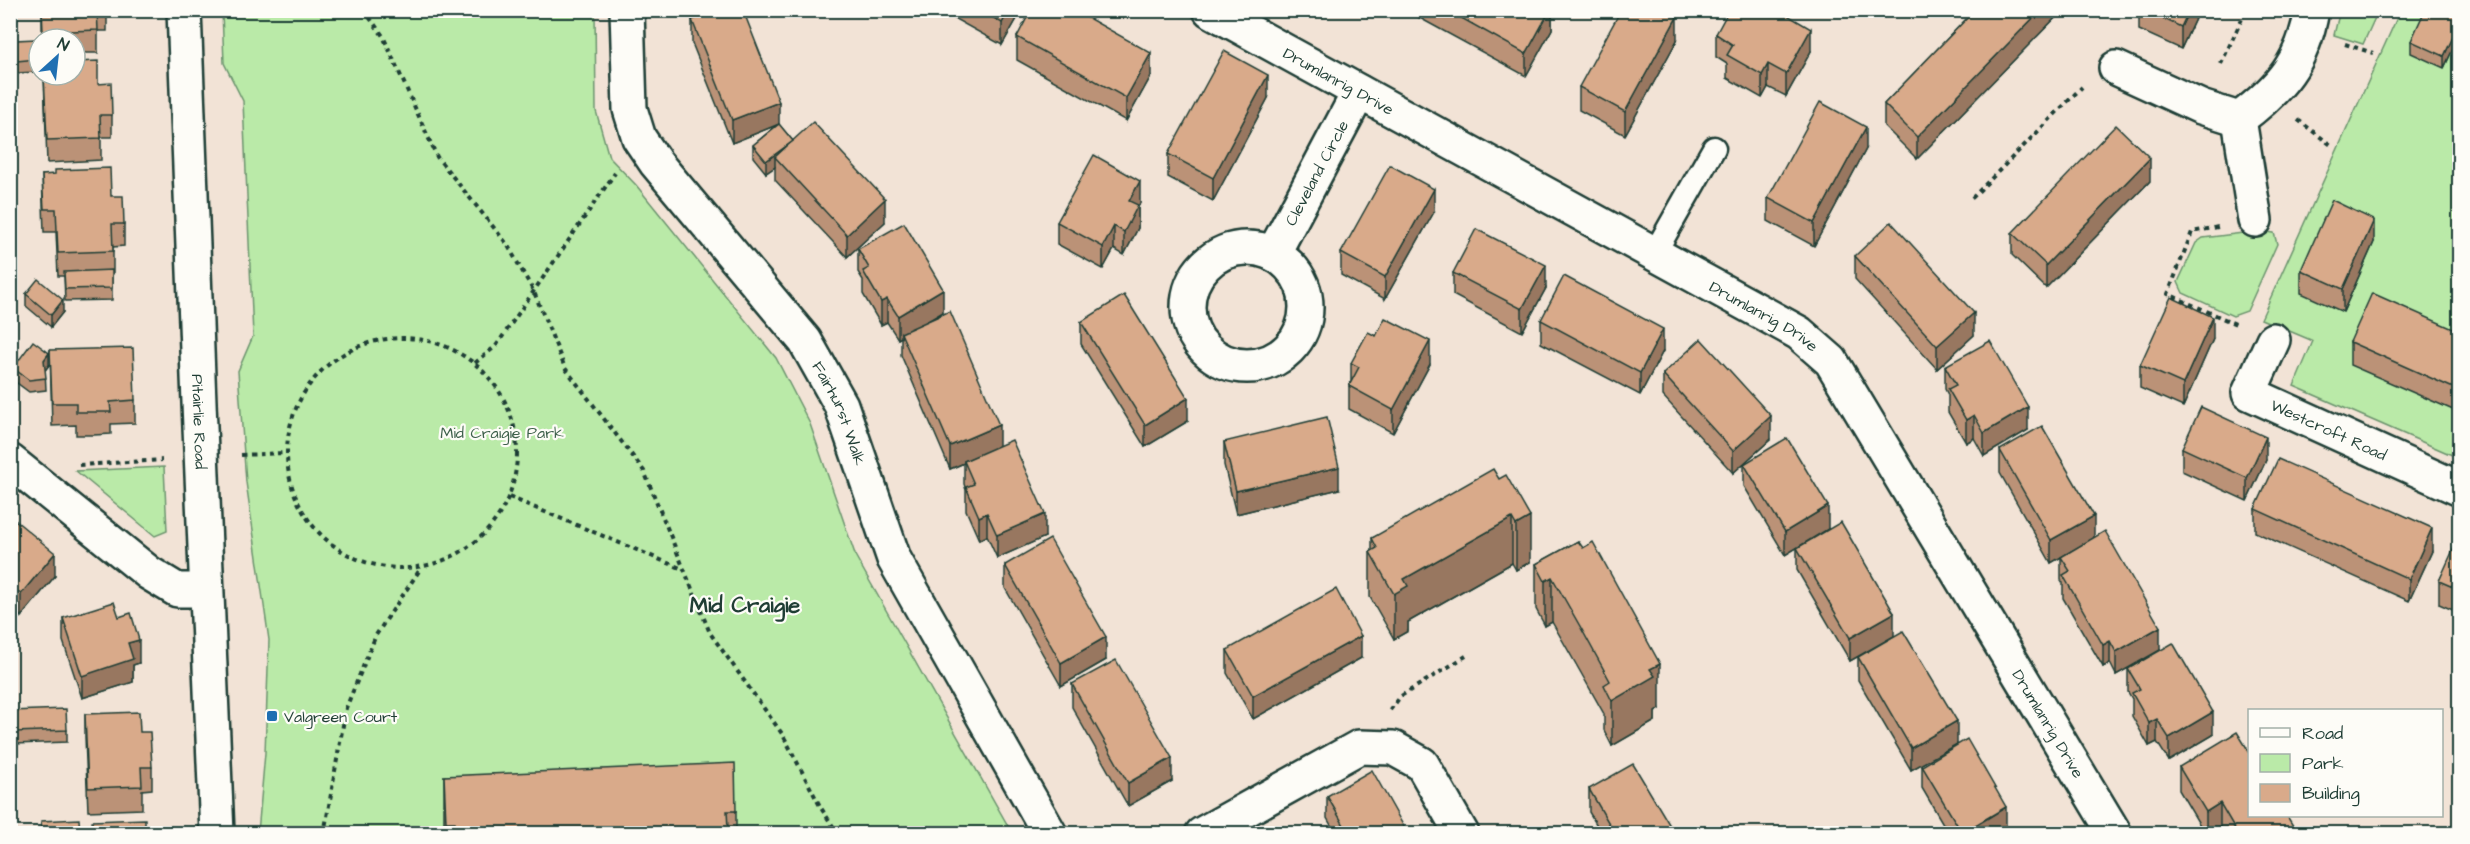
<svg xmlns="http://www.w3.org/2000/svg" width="2470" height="844" font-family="'Architects Daughter',sans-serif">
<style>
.green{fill:#baeaa8;stroke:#6c946e;stroke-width:1.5}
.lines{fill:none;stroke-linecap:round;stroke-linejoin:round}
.service-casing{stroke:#1f3d34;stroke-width:27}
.minor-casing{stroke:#1f3d34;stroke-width:38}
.path{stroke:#1f3d34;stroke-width:4;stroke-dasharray:4.5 4.5;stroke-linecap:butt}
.service{stroke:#fdfcf7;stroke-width:22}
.minor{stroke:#fdfcf7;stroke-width:33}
.wall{fill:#bb9277;stroke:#1f3d34;stroke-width:1.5}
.shaded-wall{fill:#987761;stroke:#1f3d34;stroke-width:1.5}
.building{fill:#d9aa8a;stroke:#1f3d34;stroke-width:1.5}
.poi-dot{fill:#1f6fb2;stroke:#fdfcf7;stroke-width:2}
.labels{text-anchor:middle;stroke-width:4.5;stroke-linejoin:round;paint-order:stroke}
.street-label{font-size:16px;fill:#1f3d34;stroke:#fdfcf7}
.park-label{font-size:16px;fill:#3e604b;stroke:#fdfcf7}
.poi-label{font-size:16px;fill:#1f3d34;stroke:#fdfcf7;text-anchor:start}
.district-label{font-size:22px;font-weight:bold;fill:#1f3d34;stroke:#fdfcf7}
</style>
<rect width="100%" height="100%" fill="#f2e3d6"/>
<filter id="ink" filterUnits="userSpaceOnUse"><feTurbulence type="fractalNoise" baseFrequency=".0167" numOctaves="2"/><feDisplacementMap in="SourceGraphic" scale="12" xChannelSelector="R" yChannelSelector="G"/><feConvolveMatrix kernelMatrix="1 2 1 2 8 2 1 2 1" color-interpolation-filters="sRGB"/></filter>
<g filter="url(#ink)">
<!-- green -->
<g class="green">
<polygon points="2340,10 2378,11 2363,44 2334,35"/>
<polygon points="222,11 595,11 596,111 609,157 636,185 776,358 810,424 856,557 1012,833 258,833 265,753 269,640 246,482 238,371 253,336 243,101 224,63"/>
<polygon points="2400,11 2459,11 2459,458 2294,386 2313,341 2261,319"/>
<polygon points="2259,231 2274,233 2277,244 2247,311 2233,316 2183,293 2178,282 2196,243 2203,238"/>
<polygon points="164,467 167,531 155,536 76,471"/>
</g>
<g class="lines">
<defs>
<polyline id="service" points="1654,254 1714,148"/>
<g id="minor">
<path id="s1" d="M184 10C195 285 204 559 217 834"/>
<path id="s2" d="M627 10 630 109 639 138 656 163 805 341 841 405 894 559 1050 834"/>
<path id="s3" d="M1210 10 1799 333 1831 361 2115 834"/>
<path d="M2116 68 2201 107 2239 119C2281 88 2303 62 2312 10"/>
<polyline points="2239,119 2255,220"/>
<circle cx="1247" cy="307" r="59"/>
<path id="s4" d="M1273 254 1359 92"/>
<path id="s5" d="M2273 340 2249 393 2460 489"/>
<polyline points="10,461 149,573 177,590 205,590"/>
<polyline points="1202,834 1359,747 1393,748 1422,764 1462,834"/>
</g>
</defs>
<!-- service casing -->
<use href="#service" class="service-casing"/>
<!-- minor casing -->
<use href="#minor" class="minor-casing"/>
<!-- path -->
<g class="path">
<polyline points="364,10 383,36 437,157 507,244 534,292 565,368 644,471 710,633 783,735 821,808 838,834"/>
<polyline points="2345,44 2373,53"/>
<polyline points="2221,64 2246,10"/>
<polyline points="2298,120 2331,145"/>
<polyline points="1972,198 2082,87"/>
<polyline points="2218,227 2192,232 2168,294 2238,325"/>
<circle cx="402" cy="453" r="115"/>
<polyline points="475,363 496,346 615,173"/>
<polyline points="241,455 285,453"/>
<polyline points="79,465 162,460"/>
<polyline points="509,497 685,570"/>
<polyline points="1390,710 1401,696 1466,656"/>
<polyline points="324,834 346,708 376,635 421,568"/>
</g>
<!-- service -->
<use href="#service" class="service"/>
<!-- minor -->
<use href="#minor" class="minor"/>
</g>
<!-- wall -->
<g class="wall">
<polygon points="42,10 107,10 107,31 98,31 98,53 75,53 75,39 42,39"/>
<polygon points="939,10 1022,10 1002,45"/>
<polygon points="1405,10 1552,10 1552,29 1526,76"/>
<polygon points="1975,10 2063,10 1917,159 1884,126 1884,104"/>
<polygon points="2139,10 2199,10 2181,49 2139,30"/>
<polygon points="2460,10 2460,34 2444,68 2411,53 2411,41"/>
<polygon points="692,20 793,141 885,222 847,257 775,180 775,167 766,173 753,157 753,145 777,125 732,143 692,43"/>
<polygon points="1716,34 1811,51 1786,96 1768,87 1762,98 1727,78 1727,64 1716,57"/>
<polygon points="1017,37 1151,76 1126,121 1017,60"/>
<polygon points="16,40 37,59 37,72 17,73"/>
<polygon points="1677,40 1625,135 1579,110 1579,87"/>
<polygon points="44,75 98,84 112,115 112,137 101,137 101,160 47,163"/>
<polygon points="1268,98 1213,201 1168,177 1168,154"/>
<polygon points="1866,149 1814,246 1768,221 1768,198"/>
<polygon points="42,175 111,196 124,224 124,246 113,247 113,274 112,274 112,300 65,301 64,276 58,276 56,232 44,232"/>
<polygon points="2150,181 2046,288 2012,255 2012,233"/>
<polygon points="1140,203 1138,207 1138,228 1124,255 1114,249 1103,269 1057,244 1057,222"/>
<polygon points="1434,212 1385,299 1341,275 1341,253"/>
<polygon points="2374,242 2343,312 2301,293 2301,270"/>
<polygon points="858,249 943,312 929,321 999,446 1045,537 997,558 987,536 979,540 966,510 966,490 964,484 964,463 950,469 901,355 901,337 898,339 887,322 881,325 863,294 863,280 858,272"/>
<polygon points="1855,256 1974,335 1937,369 1855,279"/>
<polygon points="1453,273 1546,288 1522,332 1453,295"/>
<polygon points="26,294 63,312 51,327 26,306"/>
<polygon points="1541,320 1663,351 1640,395 1541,343"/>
<polygon points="1081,322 1188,421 1145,447 1081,344"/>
<polygon points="2460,332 2460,413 2350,365 2350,342"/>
<polygon points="1376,336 1430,364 1393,433 1349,409 1349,386 1351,382 1351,363"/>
<polygon points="2213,339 2183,407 2140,388 2140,365"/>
<polygon points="50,350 135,400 135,423 111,424 111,434 94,435 76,435 76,425 52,426"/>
<polygon points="49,365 45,370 46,390 29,392 13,380 13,368"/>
<polygon points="1945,366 2028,430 1984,456 1974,438 1966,443 1948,412 1948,395 1945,389"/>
<polygon points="1663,374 1771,439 1733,473 1663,396"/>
<polygon points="1224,442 1339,489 1236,514 1224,465"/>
<polygon points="2182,448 2266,460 2247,501 2182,471"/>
<polygon points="2000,450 2094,538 2160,650 2116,675 2110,663 2103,667 2063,598 2063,583 2061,580 2061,557 2051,563 2000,473"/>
<polygon points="1744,464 1828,529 1785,555 1744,486"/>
<polygon points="1499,479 1530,562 1516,570 1512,563 1408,622 1408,631 1394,639 1370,597 1370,552 1372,551 1372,538"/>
<polygon points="2255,509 2432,551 2409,601 2255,532"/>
<polygon points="10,516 55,576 21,617 10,608"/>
<polygon points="2460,540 2460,613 2439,604 2439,581"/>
<polygon points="1578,541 1660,709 1655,712 1655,721 1612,746 1604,730 1604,714 1581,673 1552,622 1545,626 1536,609 1536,564"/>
<polygon points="1797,548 1894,636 1850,661 1797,570"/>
<polygon points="1005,565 1106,660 1061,686 1005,588"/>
<polygon points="119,617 139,663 133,665 133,682 82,698 63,641 63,618"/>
<polygon points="1227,650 1361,658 1253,719 1227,673"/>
<polygon points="1858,657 1957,744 1911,770 1858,680"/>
<polygon points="2128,669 2213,735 2169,761 2157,742 2149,746 2132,716 2132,699 2128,692"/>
<polygon points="1072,684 1172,781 1128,806 1072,707"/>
<polygon points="10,711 67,730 67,742 15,744 10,727"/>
<polygon points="85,714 152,767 152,789 142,790 142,809 88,811 85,737"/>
<polygon points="1922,766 2006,830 2000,834 1949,834 1922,788"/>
<polygon points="2179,767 2298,834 2224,834 2220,826 2207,834 2205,834 2179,790"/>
<polygon points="444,776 736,811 736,834 444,834"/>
<polygon points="1589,789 1675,834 1602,834 1589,812"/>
<polygon points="1327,796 1408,834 1336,834 1327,818"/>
</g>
<!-- shaded-wall -->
<g class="shaded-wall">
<polygon points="1009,10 1022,10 1002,45 1002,23"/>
<polygon points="1550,10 1552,10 1552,29 1526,76 1526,54"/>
<polygon points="2041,10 2063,10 1917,159 1917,137"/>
<polygon points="2189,10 2199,10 2181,49 2181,27"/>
<polygon points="1677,17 1677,40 1625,135 1625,112"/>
<polygon points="2460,22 2460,34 2444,68 2444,56"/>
<polygon points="1811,29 1811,51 1786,96 1786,74"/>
<polygon points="1151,53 1151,76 1126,121 1126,98"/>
<polygon points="1768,64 1768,87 1762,98 1762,75"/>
<polygon points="1268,75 1268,98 1213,201 1213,178"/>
<polygon points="779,102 779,124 732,143 732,120"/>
<polygon points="1866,127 1866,149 1814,246 1814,223"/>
<polygon points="793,141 775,157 775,167 766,173 766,161"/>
<polygon points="2150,158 2150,181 2046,288 2046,265"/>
<polygon points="1140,181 1140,203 1138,207 1138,228 1124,255 1124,232 1129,201"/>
<polygon points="1434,189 1434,212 1385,299 1385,277"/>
<polygon points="885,199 885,222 847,257 847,235"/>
<polygon points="2374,220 2374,242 2343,312 2343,289"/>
<polygon points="1114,226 1114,249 1103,269 1103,247"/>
<polygon points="12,264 12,287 10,288 10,266"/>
<polygon points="1546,265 1546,288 1522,332 1522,309"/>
<polygon points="943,289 943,312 903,336 901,333 901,337 898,339 898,316"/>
<polygon points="887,299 887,322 881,325 881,302"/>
<polygon points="63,300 63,312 51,327 51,315"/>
<polygon points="1974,313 1974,335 1937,369 1937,346"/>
<polygon points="2213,317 2213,339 2183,407 2183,384"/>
<polygon points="1663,329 1663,351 1640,395 1640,373"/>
<polygon points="1430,341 1430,364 1393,433 1393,410"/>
<polygon points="49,353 49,365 44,372 44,360"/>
<polygon points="1188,398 1188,421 1145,447 1145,425"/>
<polygon points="2028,407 2028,430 1984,456 1984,433"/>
<polygon points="1974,415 1974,438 1966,443 1966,420"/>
<polygon points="1771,416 1771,439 1733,473 1733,451"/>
<polygon points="999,425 999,448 964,461 964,463 950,469 950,446"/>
<polygon points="2266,437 2266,460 2247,501 2247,478"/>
<polygon points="1339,467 1339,489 1236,514 1236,491"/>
<polygon points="1828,506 1828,529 1785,555 1785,532"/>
<polygon points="987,513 987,536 979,540 979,517"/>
<polygon points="1045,514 1045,537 997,558 997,535"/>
<polygon points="2094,516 2094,538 2051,563 2051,540"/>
<polygon points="1530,517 1530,562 1516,570 1516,525"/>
<polygon points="1512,518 1512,563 1408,622 1408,631 1394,639 1394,594 1404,579"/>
<polygon points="2432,528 2432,551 2409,601 2409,579"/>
<polygon points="55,553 55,576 21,617 21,594"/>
<polygon points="1552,577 1552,622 1545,626 1545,581"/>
<polygon points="1894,613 1894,636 1850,661 1850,638"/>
<polygon points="2160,627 2160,650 2116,675 2116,652"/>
<polygon points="1361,636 1361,658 1253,719 1253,696"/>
<polygon points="1106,637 1106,660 1061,686 1061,663"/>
<polygon points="139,640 139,663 133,665 133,682 82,698 82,676 128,643"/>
<polygon points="2110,641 2110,663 2103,667 2103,645"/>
<polygon points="1660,664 1660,709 1655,712 1655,721 1612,746 1612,701 1650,669"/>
<polygon points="2213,712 2213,735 2169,761 2169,738"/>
<polygon points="2157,719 2157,742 2149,746 2149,723"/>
<polygon points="1957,721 1957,744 1911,770 1911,748"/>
<polygon points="1172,758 1172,781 1128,806 1128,783"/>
<polygon points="2220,803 2220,826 2206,834 2206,812"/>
<polygon points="2006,807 2006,830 2000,834 1962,834"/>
</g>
<!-- building -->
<g class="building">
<polygon points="42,10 97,10 98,30 43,32"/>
<polygon points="717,10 743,10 779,102 732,120 692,20"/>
<polygon points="980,10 1009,10 1002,23"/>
<polygon points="1031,10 1074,10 1151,53 1126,98 1017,37"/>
<polygon points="1447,10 1550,10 1526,54"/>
<polygon points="1621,10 1665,10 1677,17 1625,112 1579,87"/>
<polygon points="1729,10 1779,10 1811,29 1786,74 1768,64 1762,75 1727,55 1733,45 1716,34"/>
<polygon points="1975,10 2041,10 1917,137 1884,104"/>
<polygon points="2145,10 2189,10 2181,27"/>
<polygon points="2425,10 2460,10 2460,22 2444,56 2411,41"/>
<polygon points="36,39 37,59 17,61 16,40"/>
<polygon points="1224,51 1268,75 1213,178 1168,154"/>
<polygon points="98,61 98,84 111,83 112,115 100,115 101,138 47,140 44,75 75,75 75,62"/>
<polygon points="1820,102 1866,127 1814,223 1768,198"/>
<polygon points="813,122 885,199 847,235 775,157"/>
<polygon points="779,124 793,141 766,161 753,145"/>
<polygon points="2116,125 2150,158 2046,265 2012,233"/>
<polygon points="1094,155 1140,181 1129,201 1138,205 1124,232 1114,226 1103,247 1057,222"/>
<polygon points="1390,165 1434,189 1385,277 1341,253"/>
<polygon points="110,168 111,196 123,196 124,224 112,224 113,251 58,253 56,209 44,209 42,175 55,174 55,170"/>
<polygon points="2332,200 2374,220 2343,289 2301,270"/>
<polygon points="1891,222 1974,313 1937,346 1855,256"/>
<polygon points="904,223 943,289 898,316 887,299 881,302 863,271 869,268 858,249"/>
<polygon points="1476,229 1546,265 1522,309 1453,273"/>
<polygon points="112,270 112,288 65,289 64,272"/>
<polygon points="1564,276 1663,329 1640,373 1541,320"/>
<polygon points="38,279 63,300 51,315 26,294"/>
<polygon points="2372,293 2460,332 2460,391 2350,342"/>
<polygon points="1124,295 1188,398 1145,425 1081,322"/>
<polygon points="2171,297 2213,317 2183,384 2140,365"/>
<polygon points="950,311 999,425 950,446 901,333"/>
<polygon points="1385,318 1430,341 1393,410 1349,386 1359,367 1351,363 1368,332 1376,336"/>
<polygon points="1701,339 1771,416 1733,451 1663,374"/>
<polygon points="33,341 49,353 44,360 46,378 29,380 13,368"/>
<polygon points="1990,341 2028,407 1984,433 1974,415 1966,420 1948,389 1956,385 1945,366"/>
<polygon points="133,348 135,400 110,402 111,412 76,412 76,403 52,403 50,350"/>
<polygon points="2201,407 2266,437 2247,478 2182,448"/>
<polygon points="1327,417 1339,467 1236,491 1224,442"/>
<polygon points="2042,426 2094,516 2051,540 2000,450"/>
<polygon points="1787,438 1828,506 1785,532 1744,464"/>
<polygon points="1012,440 1045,514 997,535 987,513 979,517 966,487 974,484 964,461"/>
<polygon points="2278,459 2432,528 2409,579 2255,509"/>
<polygon points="1493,469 1499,479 1506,475 1530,517 1516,525 1512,518 1404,579 1408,586 1394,594 1370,552 1377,548 1372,538"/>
<polygon points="10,516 55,553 21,594 10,586"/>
<polygon points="1841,522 1894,613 1850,638 1797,548"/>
<polygon points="2105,531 2160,627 2116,652 2110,641 2103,645 2063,575 2070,571 2061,557"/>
<polygon points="1050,539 1106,637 1061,663 1005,565"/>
<polygon points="2458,539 2460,540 2460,590 2439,581"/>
<polygon points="1578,541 1583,548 1593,542 1660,664 1650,669 1655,676 1612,701 1604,685 1610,681 1581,628 1552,577 1545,581 1536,564"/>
<polygon points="1336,589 1361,636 1253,696 1227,650"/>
<polygon points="114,602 119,617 131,613 139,640 128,643 133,659 82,676 63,618"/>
<polygon points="1903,631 1957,721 1911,748 1858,657"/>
<polygon points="2173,643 2213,712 2169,738 2157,719 2149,723 2132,693 2140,689 2128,669"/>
<polygon points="1116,660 1172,758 1128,783 1072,684"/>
<polygon points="66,709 67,730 15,732 10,715 10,711"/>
<polygon points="139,712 140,732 150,732 152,767 141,767 142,786 88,788 85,714"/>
<polygon points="2237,732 2250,753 2250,816 2287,816 2298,834 2238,834 2220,803 2206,812 2179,767"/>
<polygon points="1967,739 2006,807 1962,833 1922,766"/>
<polygon points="735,763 736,811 727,811 728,828 604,834 456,834 455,822 446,822 444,776"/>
<polygon points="1633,764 1675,834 1615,834 1589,789"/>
<polygon points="1372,770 1408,834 1349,834 1327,796"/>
<polygon points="79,819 80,834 42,834 41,821"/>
<polygon points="145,819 145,834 92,834 92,821"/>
</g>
</g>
<!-- markers -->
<rect class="poi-dot" x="266" y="710" width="12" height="12" rx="3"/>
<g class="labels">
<!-- street labels -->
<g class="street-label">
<text dy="6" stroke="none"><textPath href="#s3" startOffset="147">Drumlanrig Drive</textPath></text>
<text dy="6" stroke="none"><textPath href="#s4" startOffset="92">Cleveland Circle</textPath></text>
<text dy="6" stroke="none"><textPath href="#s3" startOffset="633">Drumlanrig Drive</textPath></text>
<text dy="6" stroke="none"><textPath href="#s2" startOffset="472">Fairhurst Walk</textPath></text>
<text dy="6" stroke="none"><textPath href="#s1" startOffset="412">Pitairlie Road</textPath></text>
<text dy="6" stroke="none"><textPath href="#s5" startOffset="146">Westcroft Road</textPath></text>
<text dy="6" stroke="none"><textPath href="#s3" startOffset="1137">Drumlanrig Drive</textPath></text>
</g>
<!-- park labels -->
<g class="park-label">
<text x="502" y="438">Mid Craigie Park</text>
</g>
<!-- poi labels -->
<g class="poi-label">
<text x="284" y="722">Valgreen Court</text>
</g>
<!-- district labels -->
<g class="district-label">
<text x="745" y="612">Mid Craigie</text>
</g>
</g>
<!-- margin -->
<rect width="2470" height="844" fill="none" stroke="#fdfcf7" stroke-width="36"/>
<rect x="18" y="18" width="2434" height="808" fill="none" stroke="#1f3d34" stroke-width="2" filter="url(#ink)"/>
<!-- legend -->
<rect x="2248" y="709" width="195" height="108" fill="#fdfcf7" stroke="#a4b0a9" stroke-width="1.5"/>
<rect x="2260" y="728" width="30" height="9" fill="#fdfcf7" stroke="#a4b0a9" stroke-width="1.5"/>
<text x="2302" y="739" font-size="18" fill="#1f3d34">Road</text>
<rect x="2260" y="754" width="30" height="18" fill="#baeaa8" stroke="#a4b0a9" stroke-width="1.5"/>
<text x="2302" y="769" font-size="18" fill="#1f3d34">Park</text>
<rect x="2260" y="784" width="30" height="18" fill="#d9aa8a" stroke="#a4b0a9" stroke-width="1.5"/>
<text x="2302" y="799" font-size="18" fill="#1f3d34">Building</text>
<!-- north arrow -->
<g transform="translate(57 57) rotate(27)"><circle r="28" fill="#fdfcf7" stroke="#a4b0a9" stroke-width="1.5"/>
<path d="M0-4.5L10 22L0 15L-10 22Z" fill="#1f6fb2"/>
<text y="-9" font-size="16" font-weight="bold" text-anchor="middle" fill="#1f3d34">N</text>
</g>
</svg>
